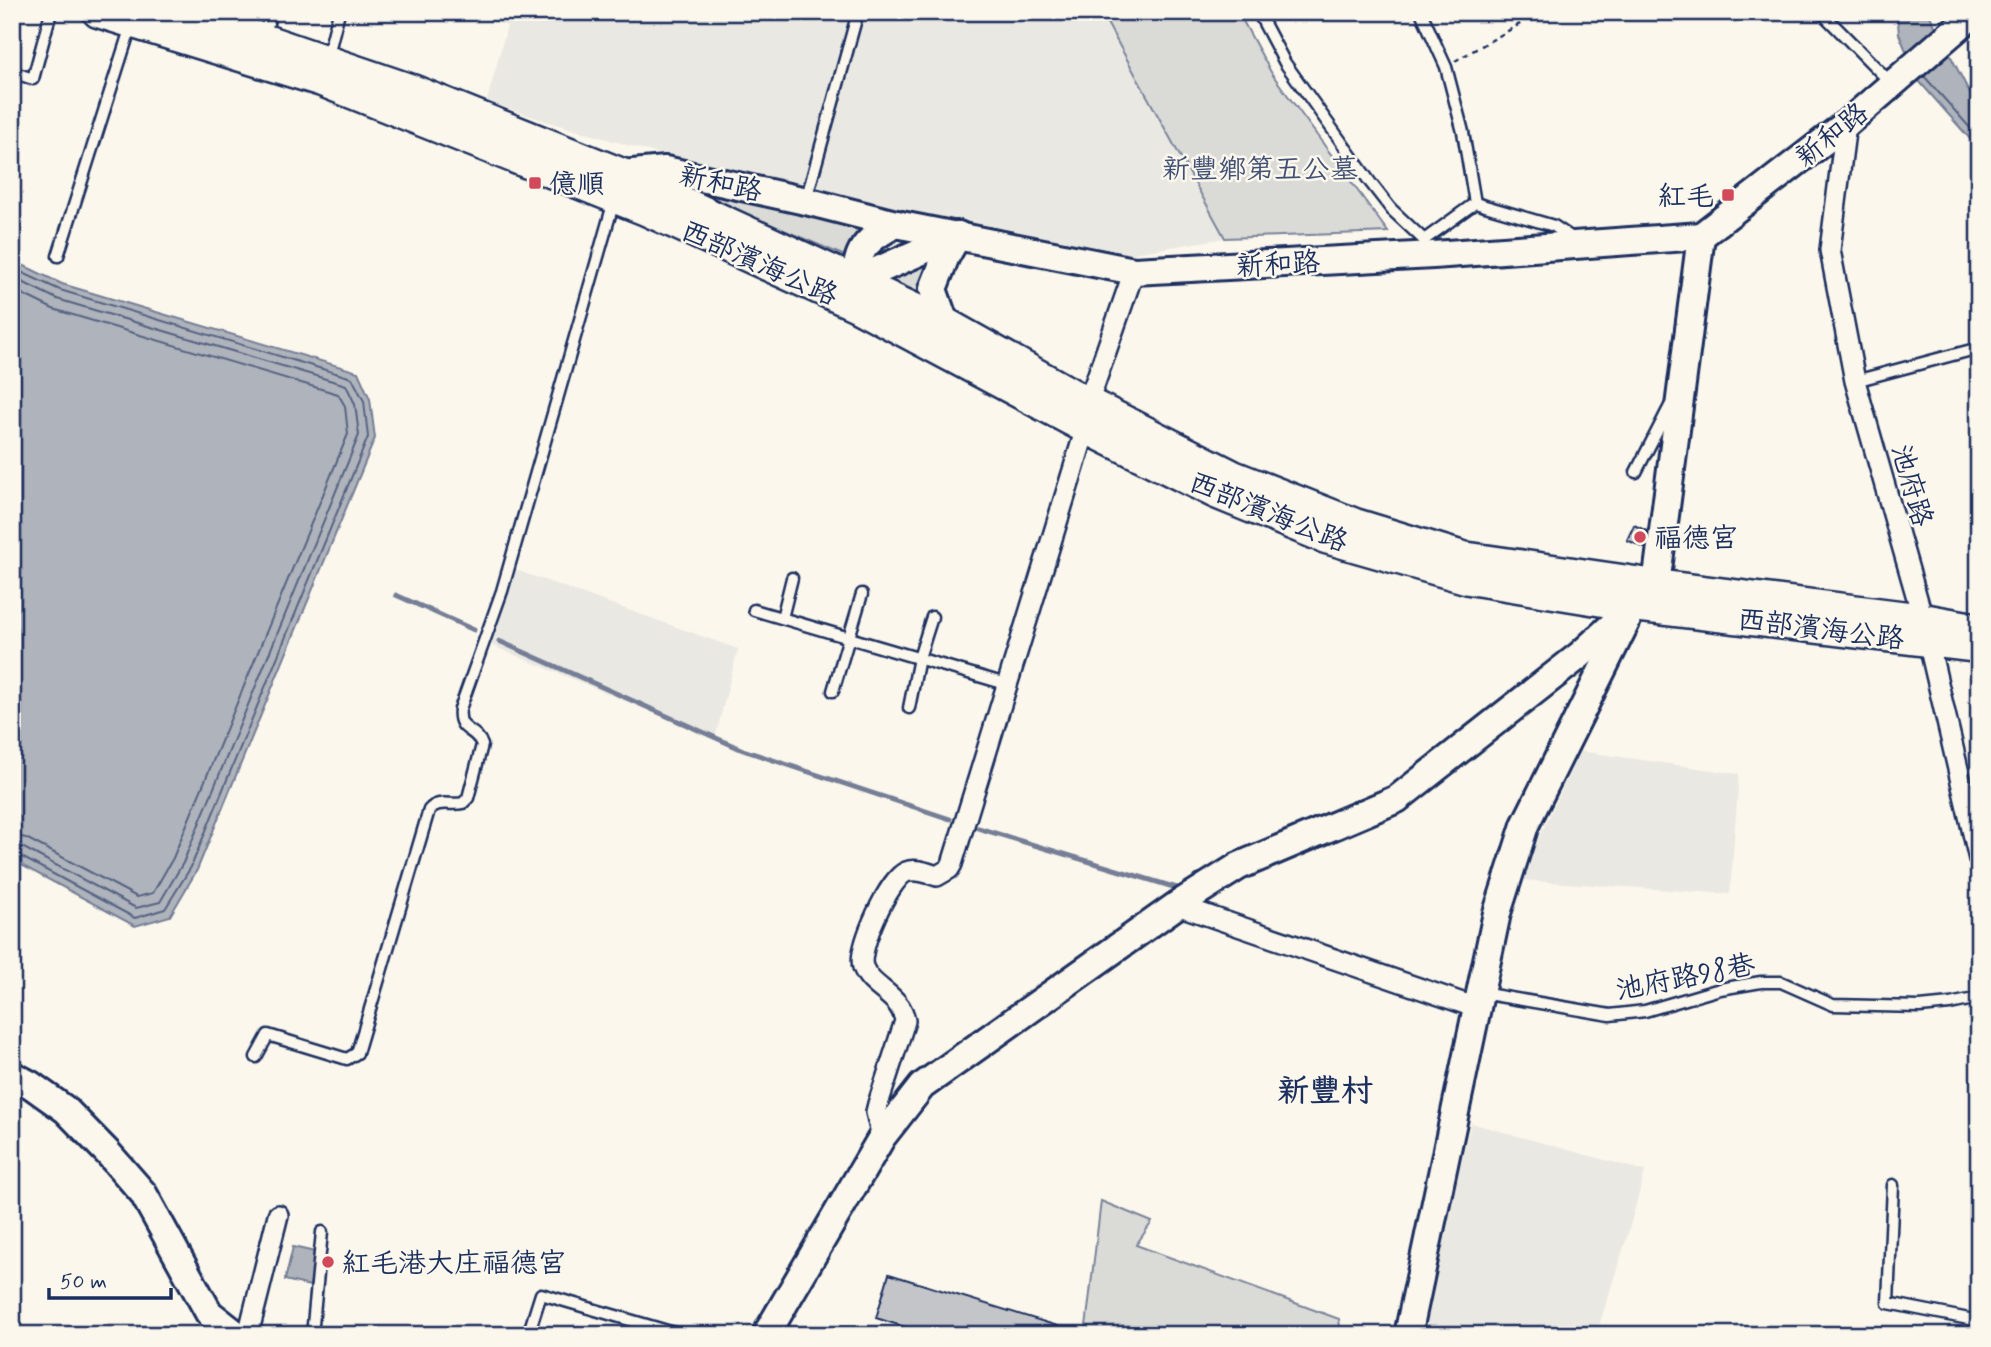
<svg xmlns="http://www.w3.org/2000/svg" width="1991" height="1347" font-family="Mynerve,'LXGW WenKai TC',sans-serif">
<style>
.built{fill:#eae8e2}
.green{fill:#dadad7;stroke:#7a849a;stroke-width:2}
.water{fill:#afb3bb;stroke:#747e96;stroke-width:2}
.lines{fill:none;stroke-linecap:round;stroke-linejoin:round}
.shore{stroke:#566483;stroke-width:2}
.stream{stroke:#747e96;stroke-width:5}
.building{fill:#c3c5c9;stroke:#1b2f5e;stroke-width:2}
.lane-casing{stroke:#1b2f5e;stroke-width:15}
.street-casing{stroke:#1b2f5e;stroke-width:24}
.secondary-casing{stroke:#1b2f5e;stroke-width:32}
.primary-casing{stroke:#1b2f5e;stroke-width:35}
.path{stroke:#1b2f5e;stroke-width:2.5;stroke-dasharray:5 5;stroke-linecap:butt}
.lane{stroke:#fbf7ec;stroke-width:10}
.street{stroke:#fbf7ec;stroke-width:19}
.secondary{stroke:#fbf7ec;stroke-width:26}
.primary{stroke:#fbf7ec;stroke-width:30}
.poi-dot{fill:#d1495b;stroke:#fbf7ec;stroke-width:2.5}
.labels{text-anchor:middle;stroke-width:5;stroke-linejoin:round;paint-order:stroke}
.street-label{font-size:28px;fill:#1b2f5e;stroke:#fbf7ec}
.park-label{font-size:28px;fill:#415176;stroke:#fbf7ec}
.poi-label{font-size:28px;fill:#1b2f5e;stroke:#fbf7ec;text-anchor:start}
.quarter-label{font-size:32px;font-weight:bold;fill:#1b2f5e;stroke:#fbf7ec}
</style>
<rect width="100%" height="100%" fill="#fbf7ec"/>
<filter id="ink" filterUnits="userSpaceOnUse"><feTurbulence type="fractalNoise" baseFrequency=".0143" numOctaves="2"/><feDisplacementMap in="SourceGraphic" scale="14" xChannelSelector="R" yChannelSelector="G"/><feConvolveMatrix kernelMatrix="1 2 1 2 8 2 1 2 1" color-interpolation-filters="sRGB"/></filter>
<g filter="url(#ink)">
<!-- built -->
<g class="built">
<polygon points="468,12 1101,12 1225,238 1128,254 927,222 717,171 545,121 487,101 507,26"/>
<polygon points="516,570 738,649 715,738 488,644"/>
<polygon points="1580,751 1739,774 1730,894 1519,880"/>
<polygon points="1471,1123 1645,1171 1627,1237 1596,1335 1420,1335"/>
</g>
<!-- green -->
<g class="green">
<polygon points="1101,12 1238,12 1272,74 1388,232 1225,238"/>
<polygon points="675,184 871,230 845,256"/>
<polygon points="932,259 925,297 884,278"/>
<polygon points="1101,1201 1152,1222 1136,1245 1339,1319 1341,1335 1085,1335"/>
</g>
<!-- water -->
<g class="water">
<polygon points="1897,12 1928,12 1979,111 1979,149 1918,80 1899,34"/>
<polygon points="12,260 62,284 358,372 370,399 375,438 197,870 170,916 135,926 12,860"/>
<polygon points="293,1247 315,1252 310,1286 285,1280"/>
</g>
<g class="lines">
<!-- shore -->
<g class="shore">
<polyline points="1924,76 1979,138"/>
<polyline points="12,268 60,290 352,378 364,401 368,437 191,867 165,909 135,918 18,855 12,854"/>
<polyline points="12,277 57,299 346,385 355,404 359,435 183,863 160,902 136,908 22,847 12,845"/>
<polyline points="12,289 53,309 338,394 345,406 348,434 173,858 153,893 137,897 26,838 12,835"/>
</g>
<!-- stream -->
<g class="stream">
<polyline points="396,595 474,630"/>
<polyline points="499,641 743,750 950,819"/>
<polyline points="978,828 1177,888"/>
</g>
</g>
<!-- building -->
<g class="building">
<polygon points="1634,525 1647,531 1645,548 1627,540"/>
<polygon points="889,1274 1077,1332 1076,1335 931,1335 876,1318"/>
</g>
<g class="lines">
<defs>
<g id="lane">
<polyline points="1258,12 1285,63 1370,182 1391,209 1424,240 1475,203 1554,226 1575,240"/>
<polyline points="1421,12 1446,67 1463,132 1475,203"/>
<polyline points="1821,12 1892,84"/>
<polyline points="264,38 271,12"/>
<polyline points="327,59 339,12"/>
<polyline points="12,72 33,79 51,12"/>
<polyline points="806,200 858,12"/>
<polyline points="58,256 131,26"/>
<polyline points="1855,381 1979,348"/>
<polyline points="1636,472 1670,406"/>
<polyline points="754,610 1006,684"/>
<polyline points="782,618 792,578"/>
<polyline points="833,691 862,594"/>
<polyline points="909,708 919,658 932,617"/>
<polyline points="1481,993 1610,1015 1645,1011 1720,989 1761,982 1781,982 1833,1005 1920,1007 1950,1004 1979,998"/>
<path d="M256 1057 268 1035 347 1059 357 1053 429 810C438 799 450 806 463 803L468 798 482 745C476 727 457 733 460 709L502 591 614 201"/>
<polyline points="1893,1185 1888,1303 1979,1321"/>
<polyline points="312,1335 322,1232"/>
<polyline points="528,1335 541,1294 681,1335"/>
</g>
<g id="street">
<polyline points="1846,124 1830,250 1855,381 1923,619 1979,859"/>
<polyline points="1177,905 1477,1008"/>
<path d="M882 1137 876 1112 878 1104 905 1021C901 994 871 989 863 967 857 949 889 879 906 872 916 868 927 873 937 876L949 869 952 864 1086 428 1088 403 1134 271"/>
<polyline points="248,1335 278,1215"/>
</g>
<g id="secondary">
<polyline points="621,180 622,174 665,170 806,201 896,224 1134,271 1433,255 1701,236 1846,124 1976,12"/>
<polyline points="838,283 856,280 958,235"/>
<path d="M855 294C856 253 859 243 896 224"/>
<polyline points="945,323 933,289 946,256 958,235"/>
<polyline points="12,1075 31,1085 66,1110 107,1152 143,1193 209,1313 237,1335"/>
<polyline points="766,1335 882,1137 922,1086 1177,905 1239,866 1397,799 1580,655 1656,585 1701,236"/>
<polyline points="1408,1335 1497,913 1525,825 1627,620"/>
</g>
<g id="primary">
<polyline points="98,12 322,81 646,210 855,305 1086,428 1216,493 1326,538 1469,579 1634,606 1979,647"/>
<polyline points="183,12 412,90 622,174 945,323 1088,403 1233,476 1355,524 1463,557 1656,585 1923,619 1979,629"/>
</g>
</defs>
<!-- lane casing -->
<use href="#lane" class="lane-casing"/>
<!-- street casing -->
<use href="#street" class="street-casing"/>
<!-- secondary casing -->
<use href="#secondary" class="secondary-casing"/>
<!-- primary casing -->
<use href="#primary" class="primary-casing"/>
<!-- path -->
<polyline class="path" points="1455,61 1541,12"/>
<!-- lane -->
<use href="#lane" class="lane"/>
<!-- street -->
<use href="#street" class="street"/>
<!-- secondary -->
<use href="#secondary" class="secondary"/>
<!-- primary -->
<use href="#primary" class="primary"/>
</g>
</g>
<!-- markers -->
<g class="poi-dot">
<rect x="528" y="176" width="14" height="14" rx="3.5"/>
<rect x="1721" y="188" width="14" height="14" rx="3.5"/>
<circle cx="1640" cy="537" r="7"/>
<circle cx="328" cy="1262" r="7"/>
</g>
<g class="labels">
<!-- street labels -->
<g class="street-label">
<text transform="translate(1831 134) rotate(-39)" y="10">新和路</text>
<text transform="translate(721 182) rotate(12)" y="10">新和路</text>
<text transform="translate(760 262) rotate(24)" y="10">西部濱海公路</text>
<text transform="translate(1278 263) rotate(-3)" y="10">新和路</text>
<text transform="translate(1913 485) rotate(74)" y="10">池府路</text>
<text transform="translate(1269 511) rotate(22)" y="10">西部濱海公路</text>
<text transform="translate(1821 628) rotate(7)" y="10">西部濱海公路</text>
<text transform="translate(1685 976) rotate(-11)" y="10">池府路98巷</text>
</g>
<!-- park labels -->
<g class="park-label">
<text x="1260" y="178">新豐鄉第五公墓</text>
</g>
<!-- poi labels -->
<g class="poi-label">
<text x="549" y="193">億順</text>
<text x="1714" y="205" text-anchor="end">紅毛</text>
<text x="1654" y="547">福德宮</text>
<text x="342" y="1272">紅毛港大庄福德宮</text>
</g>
<!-- quarter labels -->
<g class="quarter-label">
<text x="1325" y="1101">新豐村</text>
</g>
</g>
<!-- margin -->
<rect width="1991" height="1347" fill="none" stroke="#fbf7ec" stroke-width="42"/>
<rect x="21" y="21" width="1949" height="1305" fill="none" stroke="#1b2f5e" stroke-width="2.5" filter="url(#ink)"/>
<!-- scale -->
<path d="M49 1288v10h122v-10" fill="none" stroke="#1b2f5e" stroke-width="3.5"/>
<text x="60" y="1288" font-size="21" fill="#1b2f5e" stroke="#fbf7ec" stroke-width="5" paint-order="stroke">50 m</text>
</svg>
